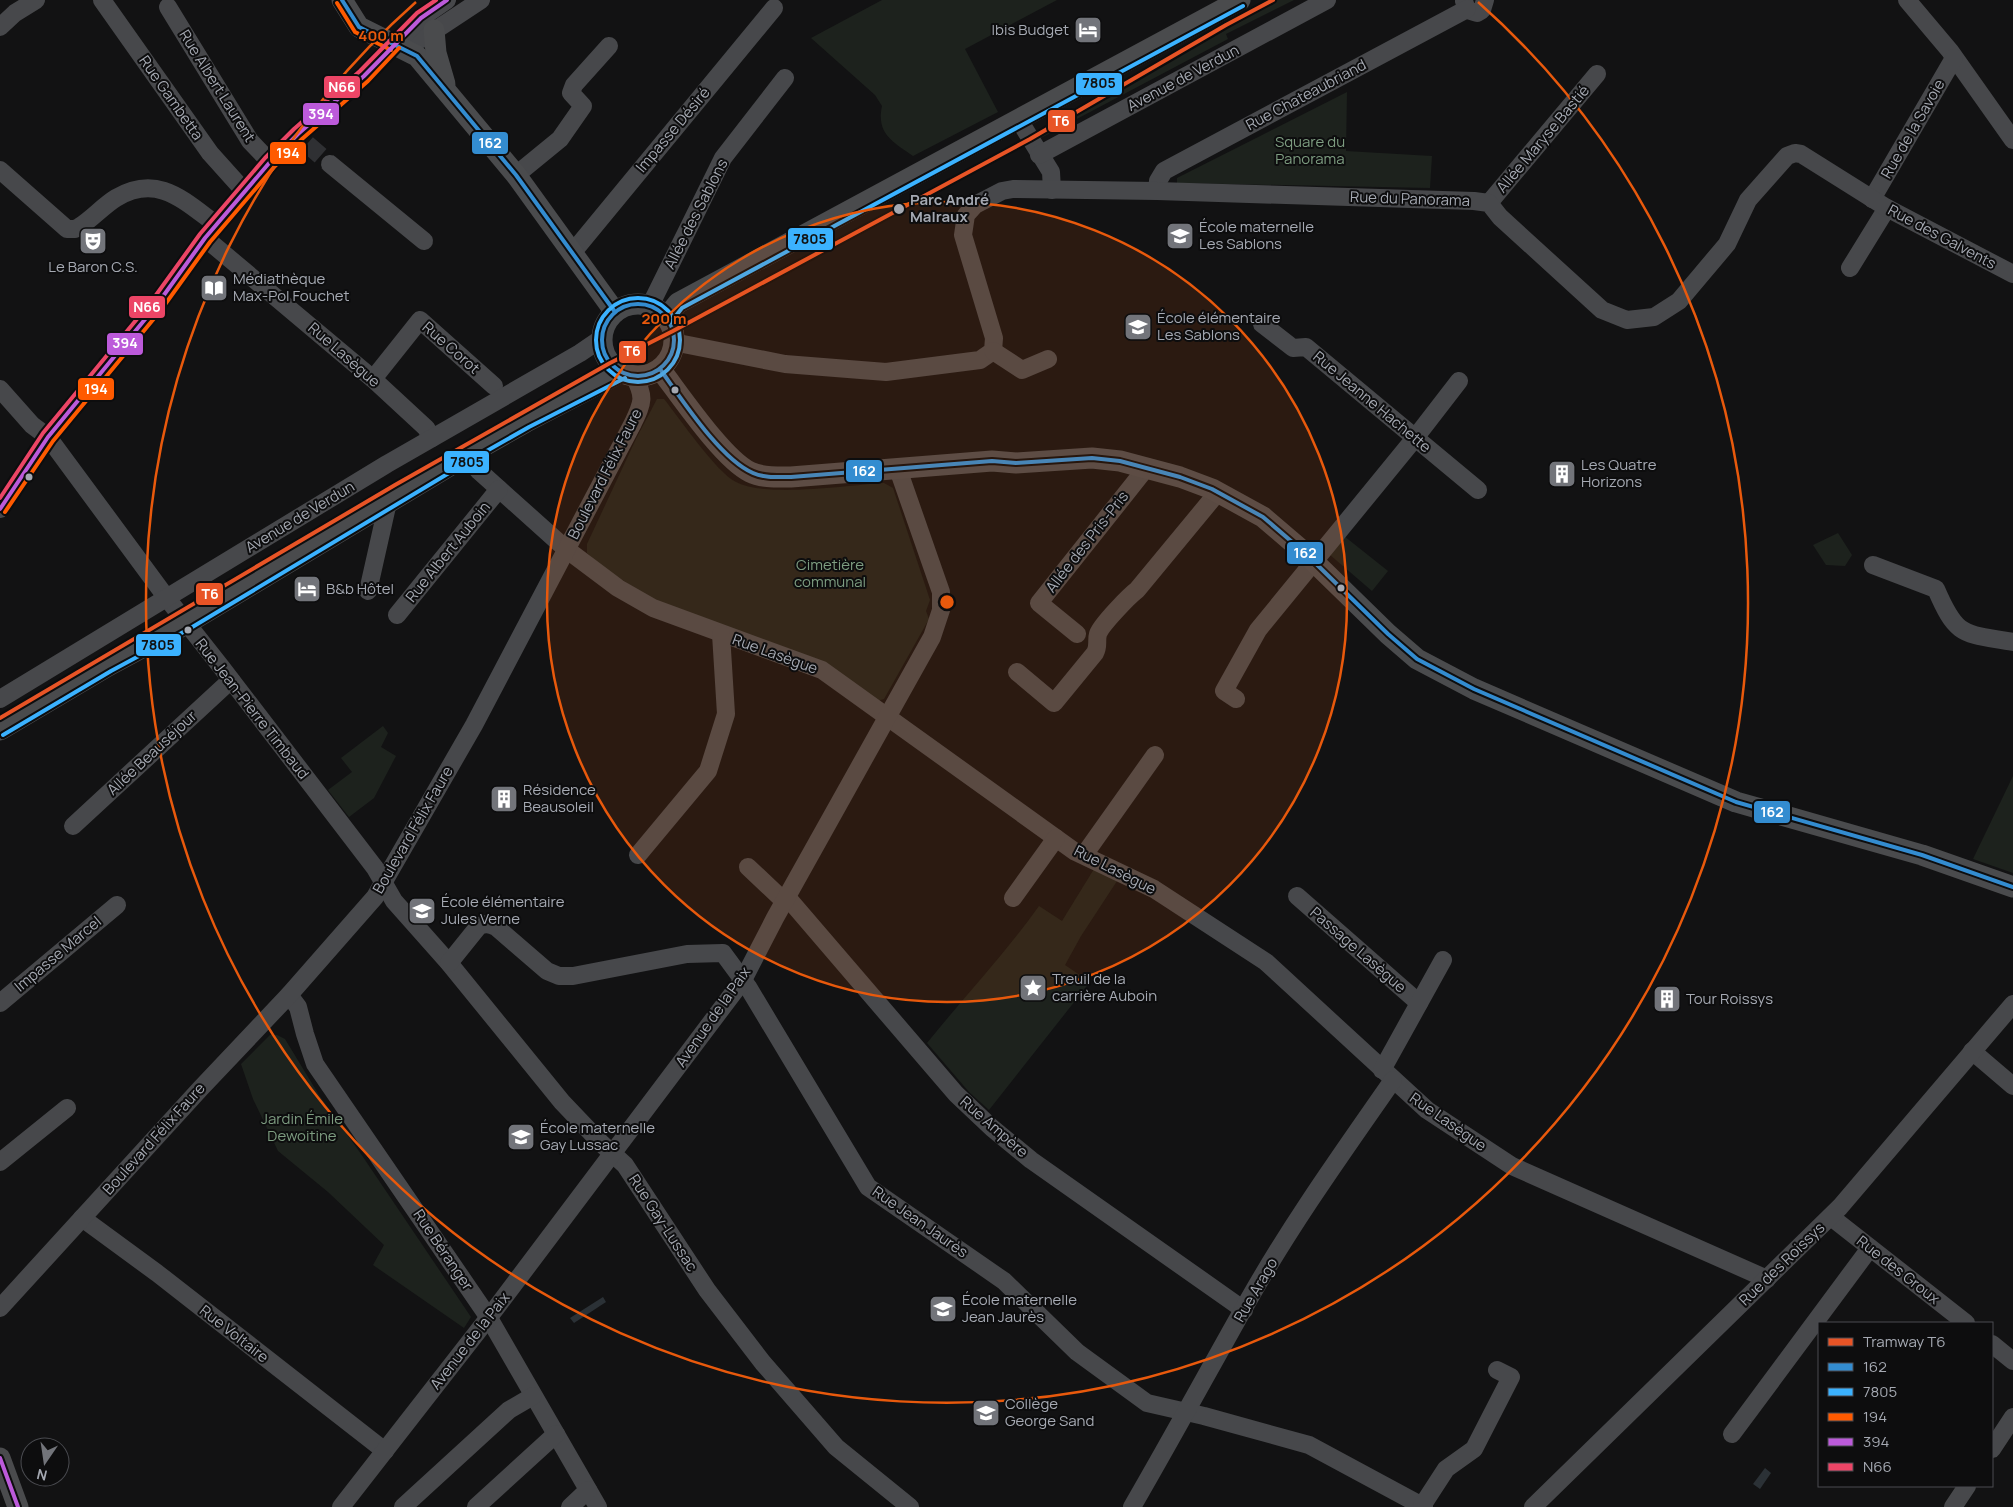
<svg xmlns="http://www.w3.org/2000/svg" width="2013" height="1507" font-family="Manrope,sans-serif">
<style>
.green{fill:#1d221d}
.water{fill:#2b3136}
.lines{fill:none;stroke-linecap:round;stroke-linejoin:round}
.minor-tunnel{stroke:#2f3033;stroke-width:18;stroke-dasharray:18 9;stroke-linecap:butt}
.minor{stroke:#47484b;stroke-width:18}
.major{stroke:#4a4b4d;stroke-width:21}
.bus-1-casing{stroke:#0d0d0e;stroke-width:8}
.bus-2-casing{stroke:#0d0d0e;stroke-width:8}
.bus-3-casing{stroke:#0d0d0e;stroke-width:8}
.bus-4-casing{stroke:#0d0d0e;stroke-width:8}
.bus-5-casing{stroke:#0d0d0e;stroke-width:8}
.bus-1{stroke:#338cd0;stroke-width:4}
.bus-2{stroke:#3bb2ff;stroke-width:4}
.bus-3{stroke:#ff5a00;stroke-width:4}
.bus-4{stroke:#bc5ada;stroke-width:4}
.bus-5{stroke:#ec4566;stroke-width:4}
.tram-1-casing{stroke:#0d0d0e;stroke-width:8}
.tram-1{stroke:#e85426;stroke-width:4}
.ring{fill:none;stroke:#e8590c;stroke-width:2.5}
.stop-dot{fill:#a5a9b2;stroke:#0d0d0e;stroke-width:2}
.labels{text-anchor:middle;stroke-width:4;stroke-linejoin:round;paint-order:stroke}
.poi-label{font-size:15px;fill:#a5a9b2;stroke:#0d0d0e;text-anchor:start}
.street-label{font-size:15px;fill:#a5a9b2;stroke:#0d0d0e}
.park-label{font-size:15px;fill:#7d9c80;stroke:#0d0d0e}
.stop-label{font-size:15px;font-weight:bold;fill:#a5a9b2;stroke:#0d0d0e;text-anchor:start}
.centre{fill:#e8590c;stroke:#0d0d0e;stroke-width:2.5}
.ring-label{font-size:15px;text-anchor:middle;font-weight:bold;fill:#e8590c;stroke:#0d0d0e;stroke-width:4;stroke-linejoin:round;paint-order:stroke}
.line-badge{stroke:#0d0d0e;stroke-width:2}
.badge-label{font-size:14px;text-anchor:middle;font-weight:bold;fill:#fff}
.pale-badge-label{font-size:14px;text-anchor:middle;font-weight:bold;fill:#111}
</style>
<rect width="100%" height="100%" fill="#121213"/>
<!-- green -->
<g class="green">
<path d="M882 0H1057L965 49 998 112 913 156C893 142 876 134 882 106L875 95 811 38Z"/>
<polygon points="1277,0 1294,0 1226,34 1228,39 1039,139 1038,137 1111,97"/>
<polygon points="1347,92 1346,151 1432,156 1430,188 1177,183 1177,178"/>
<path d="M657 399H664C680 419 716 472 736 482 766 498 849 485 884 483L893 488 930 600 926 611 929 619 884 699 877 701 658 603 602 567 587 553V544L636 439Z"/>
<polygon points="1838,533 1852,555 1845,566 1826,565 1813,545"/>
<polygon points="1344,536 1388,571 1372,591 1329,554"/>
<polygon points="383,726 388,733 381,747 396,756 374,798 349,817 328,790 352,772 341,758"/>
<polygon points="2013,776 2013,873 1973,859"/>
<path d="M1094 869 1117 881 1081 936 1065 965 1090 982 989 1110 969 1092 927 1043C964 997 1005 954 1039 906L1062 921Z"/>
<polygon points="270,1035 277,1035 285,1039 319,1095 361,1154 471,1317 464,1328 373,1265 384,1245 328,1192 278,1151 253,1099 241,1064"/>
</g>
<!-- water -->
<g class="water">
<polygon points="603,1297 606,1302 574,1323 570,1318"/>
<polygon points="1765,1468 1771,1473 1760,1489 1753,1484"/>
</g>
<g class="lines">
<!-- minor-tunnel -->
<polyline class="minor-tunnel" points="307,144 330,164"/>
<!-- minor -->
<g class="minor">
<polyline points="102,0 210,153 245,192"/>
<polyline points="1907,0 1950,51 2013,140"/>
<polyline points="1464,1 1467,10 1477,13 1482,10 1485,0"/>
<polyline points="168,7 250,141 270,162"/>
<polyline points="0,27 15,13 36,0"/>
<polyline points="394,44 422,39 481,0"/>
<polyline points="1019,120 1051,172 1052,190"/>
<polyline points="1039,155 1327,0"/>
<polyline points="330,164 424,241"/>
<path d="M0 170 67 229H75L79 227C92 219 103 206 116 198 158 173 184 201 217 225"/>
<polyline points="516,175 560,139 583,106 571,93 574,85 609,46"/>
<polyline points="1157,191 1158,181 1164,171 1467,9"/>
<polyline points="1872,199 1954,58"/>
<polyline points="1489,203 1597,74"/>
<polyline points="205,238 373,379 426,428 432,438"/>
<polyline points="573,252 774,8"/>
<polyline points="1850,268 1887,208"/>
<polyline points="650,306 723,158 785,78"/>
<polyline points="1262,324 1293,348 1306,347 1478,490"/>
<polyline points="673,342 785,364 886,372 980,360 993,351 994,338 963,235 966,215 975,205 1002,191 1013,189 1157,191 1474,201 1489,203 1500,217 1602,310 1627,320 1654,317 1679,301 1727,244 1748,200 1787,156 1795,153 1801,154 1887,208 2013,274"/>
<polyline points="993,351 1022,370 1048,359"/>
<polyline points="373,379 420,320 494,386"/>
<polyline points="0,389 32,425 48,437 166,597 222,668 375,868 394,901 449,963 562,1102 602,1144 625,1165 707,1290 763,1363 836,1447 910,1507"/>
<polyline points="466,456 479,471 566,549 618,588 653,608 822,670 1074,851 1154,889 1266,962 1427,1110 1512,1166 1767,1279"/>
<polyline points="0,509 48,437 156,306 205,238 270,162 298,134 364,76 421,18 447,0"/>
<path d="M1873 565 1936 589C1957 638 1963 633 2013 642"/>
<polyline points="368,591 388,502"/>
<polyline points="397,615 499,489"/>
<polyline points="1077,634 1039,603 1147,467"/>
<path d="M1017 672 1054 703 1095 653C1099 646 1096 641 1098 634 1101 625 1129 596 1137 590L1218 492"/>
<polyline points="0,699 387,464 580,353 602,338"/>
<polyline points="1236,699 1224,691 1258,630 1415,438 1459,381"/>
<polyline points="73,826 231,680"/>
<polyline points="638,855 708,771 726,714 721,634"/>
<polyline points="1084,855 1155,755"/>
<polyline points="748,867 784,901"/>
<polyline points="1297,896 1419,1003"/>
<polyline points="787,897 956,1094 992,1128 1031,1160 1244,1310"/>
<polyline points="1013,898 1056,838"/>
<path d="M449 963 478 927C485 923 489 924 496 927L547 971 559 976H573L687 954 723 953 748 987 868 1187 1004 1281 1077 1352 1147 1403 1204 1416 1309 1445 1424 1507"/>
<polyline points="289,995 298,1007 305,1034 315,1064 489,1318 598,1507"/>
<polyline points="0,1003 117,905"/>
<polyline points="1972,1051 2013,1086"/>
<polyline points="1382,1070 1443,960"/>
<polyline points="0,1162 67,1108"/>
<polyline points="1831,1217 1966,1323"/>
<polyline points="82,1218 157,1273 385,1451"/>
<path d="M0 1308 200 1089 289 995 375 897 474 725 633 423C643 402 645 397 634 376"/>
<polyline points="1992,1344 2013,1361"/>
<polyline points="1732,1434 1870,1248"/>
<polyline points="1992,1449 2013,1417"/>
<polyline points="1422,1506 1446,1469 1474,1449 1511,1377 1497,1370"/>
<polyline points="341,1507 496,1308 743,980 775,918 932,637 941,610 941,592 898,469"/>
<polyline points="403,1507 509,1410 533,1396"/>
<polyline points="476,1507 556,1434"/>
<polyline points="570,1507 588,1490"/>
<path d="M1132 1507C1172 1438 1210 1368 1249 1299 1292 1223 1343 1152 1393 1080"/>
<polyline points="1533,1507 1840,1207 2013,1004"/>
<polyline points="1953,1507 1967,1486"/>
</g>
<!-- major -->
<g class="major">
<polyline points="342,0 359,27 417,56 516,175 615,312"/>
<polyline points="434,30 436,53 445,84"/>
<circle cx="638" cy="340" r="36"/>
<polyline points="666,318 678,303 1240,0"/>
<path d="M660 369C680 395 723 459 750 472 762 478 778 477 791 477L992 461 1016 463 1092 458 1120 461 1180 477 1212 489 1263 517 1305 553 1388 634 1417 659 1474 689 1736 802 1922 855 2013 887"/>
<polyline points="0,730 108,666 186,624 466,456 526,422 622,372"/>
<polyline points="0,1458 18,1507"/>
</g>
<defs>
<g id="bus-1">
<polyline points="342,0 359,27 417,56 516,175 615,312"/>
<circle cx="638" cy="340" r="36"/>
<path d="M660 369C681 398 720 459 753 473 764 478 778 477 791 477L992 461 1016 463 1092 458 1120 461 1180 477 1212 489 1263 517 1305 553 1388 634 1417 659 1474 689 1736 802 1922 855 2013 887"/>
</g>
<g id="bus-2">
<circle cx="638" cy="340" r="42"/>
<polyline points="671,322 682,308 1243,6"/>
<polyline points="3,735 111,671 189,629 469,461 529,427 625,378"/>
</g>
<g id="bus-3">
<polyline points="337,3 355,32 391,50"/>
<polyline points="5,512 53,441 161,310 210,242 275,166 302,139 368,81 399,48"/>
</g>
<g id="bus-4">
<polyline points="0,509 48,437 156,306 205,238 270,162 298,134 364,76 421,18 447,0"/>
<polyline points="0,1458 18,1507"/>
</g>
<polyline id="bus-5" points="0,498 43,433 151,302 200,234 265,158 294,129 360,71 417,13 436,0"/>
</defs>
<!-- bus-1 casing -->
<use href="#bus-1" class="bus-1-casing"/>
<!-- bus-2 casing -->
<use href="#bus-2" class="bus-2-casing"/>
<!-- bus-3 casing -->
<use href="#bus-3" class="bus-3-casing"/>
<!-- bus-4 casing -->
<use href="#bus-4" class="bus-4-casing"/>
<!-- bus-5 casing -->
<use href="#bus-5" class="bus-5-casing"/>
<!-- bus-1 -->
<use href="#bus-1" class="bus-1"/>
<!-- bus-2 -->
<use href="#bus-2" class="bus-2"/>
<!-- bus-3 -->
<use href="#bus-3" class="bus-3"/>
<!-- bus-4 -->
<use href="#bus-4" class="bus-4"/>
<!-- bus-5 -->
<use href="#bus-5" class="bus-5"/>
<defs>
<polyline id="tram-1" points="0,718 395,485 610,363 673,331 1030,139 1226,25 1273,0"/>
</defs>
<!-- tram-1 casing -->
<use href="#tram-1" class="tram-1-casing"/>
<!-- tram-1 -->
<use href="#tram-1" class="tram-1"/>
</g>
<!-- distance rings -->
<circle cx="947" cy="602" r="400" fill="#e8590c" fill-opacity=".12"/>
<g class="ring">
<circle cx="947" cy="602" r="400"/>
<path d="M1478 2A801 801 0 1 1 416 2"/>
</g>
<!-- icons -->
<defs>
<symbol id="hotel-square" viewBox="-11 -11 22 22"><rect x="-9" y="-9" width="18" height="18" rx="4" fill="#72747a" stroke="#0d0d0e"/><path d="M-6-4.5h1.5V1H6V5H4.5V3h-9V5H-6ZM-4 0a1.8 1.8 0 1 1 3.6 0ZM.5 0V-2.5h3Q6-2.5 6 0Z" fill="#fff"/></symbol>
<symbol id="school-square" viewBox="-11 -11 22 22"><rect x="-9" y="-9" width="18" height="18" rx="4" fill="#72747a" stroke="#0d0d0e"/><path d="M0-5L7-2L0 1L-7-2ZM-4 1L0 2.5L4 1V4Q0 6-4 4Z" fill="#fff"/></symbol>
<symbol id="theatre-square" viewBox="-11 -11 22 22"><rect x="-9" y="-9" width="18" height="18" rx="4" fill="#72747a" stroke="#0d0d0e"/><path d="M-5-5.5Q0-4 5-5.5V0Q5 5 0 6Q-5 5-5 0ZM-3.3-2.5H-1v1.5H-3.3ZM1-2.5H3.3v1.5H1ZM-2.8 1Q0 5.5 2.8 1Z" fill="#fff"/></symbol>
<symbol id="library-square" viewBox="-11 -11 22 22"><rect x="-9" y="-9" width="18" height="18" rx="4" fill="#72747a" stroke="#0d0d0e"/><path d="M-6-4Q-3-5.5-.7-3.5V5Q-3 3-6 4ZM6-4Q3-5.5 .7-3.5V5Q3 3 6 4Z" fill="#fff"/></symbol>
<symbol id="building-square" viewBox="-11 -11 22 22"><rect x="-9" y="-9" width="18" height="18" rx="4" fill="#72747a" stroke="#0d0d0e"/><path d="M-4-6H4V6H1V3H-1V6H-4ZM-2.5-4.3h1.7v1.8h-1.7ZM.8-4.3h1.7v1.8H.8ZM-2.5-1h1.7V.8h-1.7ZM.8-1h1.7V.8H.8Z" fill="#fff"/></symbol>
<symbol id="sight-square" viewBox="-11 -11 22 22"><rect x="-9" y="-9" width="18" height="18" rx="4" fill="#72747a" stroke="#0d0d0e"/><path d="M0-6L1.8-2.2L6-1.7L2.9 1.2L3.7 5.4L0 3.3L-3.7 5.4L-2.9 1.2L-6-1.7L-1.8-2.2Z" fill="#fff"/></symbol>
</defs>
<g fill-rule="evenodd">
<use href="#hotel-square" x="1072" y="14" width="32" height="32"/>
<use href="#school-square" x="1164" y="220" width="32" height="32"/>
<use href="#theatre-square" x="77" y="225" width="32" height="32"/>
<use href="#library-square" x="198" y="272" width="32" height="32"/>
<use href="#school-square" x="1122" y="311" width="32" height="32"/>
<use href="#building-square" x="1546" y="458" width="32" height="32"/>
<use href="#hotel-square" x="291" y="573" width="32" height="32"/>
<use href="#building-square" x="488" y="783" width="32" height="32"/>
<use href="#school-square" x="406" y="895" width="32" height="32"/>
<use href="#sight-square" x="1017" y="972" width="32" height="32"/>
<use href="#building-square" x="1651" y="983" width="32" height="32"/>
<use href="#school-square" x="505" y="1121" width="32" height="32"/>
<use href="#school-square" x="927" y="1293" width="32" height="32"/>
<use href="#school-square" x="970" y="1397" width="32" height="32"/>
</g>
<!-- markers -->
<g class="stop-dot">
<circle cx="899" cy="209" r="6"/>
<circle cx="675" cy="390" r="4.5"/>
<circle cx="29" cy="477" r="4.5"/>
<circle cx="1341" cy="588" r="4.5"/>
<circle cx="188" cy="630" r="4.5"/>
</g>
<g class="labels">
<!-- poi labels -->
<g class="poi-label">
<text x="1069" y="35" text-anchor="end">Ibis Budget</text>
<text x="1199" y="232">École maternelle<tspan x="1199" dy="17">Les Sablons</tspan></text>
<text x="93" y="272" text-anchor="middle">Le Baron C.S.</text>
<text x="233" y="284">Médiathèque<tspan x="233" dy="17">Max-Pol Fouchet</tspan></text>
<text x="1157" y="323">École élémentaire<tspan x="1157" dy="17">Les Sablons</tspan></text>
<text x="1581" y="470">Les Quatre<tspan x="1581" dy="17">Horizons</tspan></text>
<text x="326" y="594">B&amp;b Hôtel</text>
<text x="523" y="795">Résidence<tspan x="523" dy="17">Beausoleil</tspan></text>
<text x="441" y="907">École élémentaire<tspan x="441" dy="17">Jules Verne</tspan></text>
<text x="1052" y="984">Treuil de la<tspan x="1052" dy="17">carrière Auboin</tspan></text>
<text x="1686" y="1004">Tour Roissys</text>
<text x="540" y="1133">École maternelle<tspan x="540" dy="17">Gay Lussac</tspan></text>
<text x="962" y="1305">École maternelle<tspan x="962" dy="17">Jean Jaurès</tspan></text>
<text x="1005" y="1409">Collège<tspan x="1005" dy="17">George Sand</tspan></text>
</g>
<!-- street labels -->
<g class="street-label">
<text transform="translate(1183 78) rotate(-28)" y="5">Avenue de Verdun</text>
<text transform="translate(217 86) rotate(58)" y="5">Rue Albert Laurent</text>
<text transform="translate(1306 95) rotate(-28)" y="5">Rue Chateaubriand</text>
<text transform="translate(171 98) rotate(55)" y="5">Rue Gambetta</text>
<text transform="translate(1913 129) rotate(-60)" y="5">Rue de la Savoie</text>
<text transform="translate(673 130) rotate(-50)" y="5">Impasse Désiré</text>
<text transform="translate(1543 139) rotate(-50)" y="5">Allée Maryse Bastié</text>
<text transform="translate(1410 199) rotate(2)" y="5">Rue du Panorama</text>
<text transform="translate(696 214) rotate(-63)" y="5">Allée des Sablons</text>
<text transform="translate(1942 237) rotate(28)" y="5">Rue des Galvents</text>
<text transform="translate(451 348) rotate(41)" y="5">Rue Corot</text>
<text transform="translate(344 355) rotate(41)" y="5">Rue Lasègue</text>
<text transform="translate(1372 402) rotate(40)" y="5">Rue Jeanne Hachette</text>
<text transform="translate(605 474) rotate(-63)" y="5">Boulevard Félix Faure</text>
<text transform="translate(300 517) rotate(-31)" y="5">Avenue de Verdun</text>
<text transform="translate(1087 542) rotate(-52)" y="5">Allée des Pris-Pris</text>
<text transform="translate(448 552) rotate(-51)" y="5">Rue Albert Auboin</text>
<text transform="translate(775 654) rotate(20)" y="5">Rue Lasègue</text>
<text transform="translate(252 709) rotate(52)" y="5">Rue Jean-Pierre Timbaud</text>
<text transform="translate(152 753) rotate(-43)" y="5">Allée Beauséjour</text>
<text transform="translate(413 830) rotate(-60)" y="5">Boulevard Félix Faure</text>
<text transform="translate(1115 870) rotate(27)" y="5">Rue Lasègue</text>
<text transform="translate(1358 950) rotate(41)" y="5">Passage Lasègue</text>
<text transform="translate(58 954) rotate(-40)" y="5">Impasse Marcel</text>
<text transform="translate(713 1017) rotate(-55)" y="5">Avenue de la Paix</text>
<text transform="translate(1448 1122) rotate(35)" y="5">Rue Lasègue</text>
<text transform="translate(994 1127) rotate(41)" y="5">Rue Ampère</text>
<text transform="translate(154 1139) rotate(-48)" y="5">Boulevard Félix Faure</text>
<text transform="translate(920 1222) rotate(35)" y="5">Rue Jean Jaurès</text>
<text transform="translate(663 1223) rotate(57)" y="5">Rue Gay-Lussac</text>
<text transform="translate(443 1250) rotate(56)" y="5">Rue Béranger</text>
<text transform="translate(1782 1264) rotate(-44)" y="5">Rue des Roissys</text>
<text transform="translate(1898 1270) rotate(38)" y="5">Rue des Groux</text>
<text transform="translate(1256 1290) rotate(-60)" y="5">Rue Arago</text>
<text transform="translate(234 1334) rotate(38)" y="5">Rue Voltaire</text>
<text transform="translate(470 1341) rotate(-52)" y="5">Avenue de la Paix</text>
</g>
<!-- park labels -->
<g class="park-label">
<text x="1310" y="147">Square du<tspan x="1310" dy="17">Panorama</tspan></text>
<text x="830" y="570">Cimetière<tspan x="830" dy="17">communal</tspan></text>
<text x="302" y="1124">Jardin Émile<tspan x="302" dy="17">Dewoitine</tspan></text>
</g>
<!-- stop labels -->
<g class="stop-label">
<text x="910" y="205">Parc André<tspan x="910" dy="17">Malraux</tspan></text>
</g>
</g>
<circle cx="947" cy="602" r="8" class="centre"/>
<g class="ring-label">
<text x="381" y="41">400 m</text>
<text x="664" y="324">200 m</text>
</g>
<g class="line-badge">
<rect x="1075" y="72" width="48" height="24" rx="5" fill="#3bb2ff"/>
<rect x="323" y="75" width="38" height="24" rx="5" fill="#ec4566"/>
<rect x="302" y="102" width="38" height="24" rx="5" fill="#bc5ada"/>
<rect x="1047" y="109" width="29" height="24" rx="5" fill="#e85426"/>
<rect x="471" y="131" width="38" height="24" rx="5" fill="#338cd0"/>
<rect x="269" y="141" width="38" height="24" rx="5" fill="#ff5a00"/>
<rect x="787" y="227" width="47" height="24" rx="5" fill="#3bb2ff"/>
<rect x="128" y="295" width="38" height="24" rx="5" fill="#ec4566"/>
<rect x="106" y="332" width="38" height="24" rx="5" fill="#bc5ada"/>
<rect x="618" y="340" width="29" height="24" rx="5" fill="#e85426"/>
<rect x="77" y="377" width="38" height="24" rx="5" fill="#ff5a00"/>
<rect x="443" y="450" width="47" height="24" rx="5" fill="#3bb2ff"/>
<rect x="845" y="459" width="38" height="24" rx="5" fill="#338cd0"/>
<rect x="1286" y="541" width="38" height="24" rx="5" fill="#338cd0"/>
<rect x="195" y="582" width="29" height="24" rx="5" fill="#e85426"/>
<rect x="135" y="633" width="47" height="24" rx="5" fill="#3bb2ff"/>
<rect x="1753" y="800" width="38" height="24" rx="5" fill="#338cd0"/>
</g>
<g class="badge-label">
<text x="342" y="92">N66</text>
<text x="321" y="119">394</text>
<text x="1061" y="126">T6</text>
<text x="490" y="148">162</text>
<text x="288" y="158">194</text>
<text x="147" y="312">N66</text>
<text x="125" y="348">394</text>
<text x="632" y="356">T6</text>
<text x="96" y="394">194</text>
<text x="864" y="476">162</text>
<text x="1305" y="558">162</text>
<text x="210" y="599">T6</text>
<text x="1772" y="817">162</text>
</g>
<g class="pale-badge-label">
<text x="1099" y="88">7805</text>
<text x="810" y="244">7805</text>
<text x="467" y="467">7805</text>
<text x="158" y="650">7805</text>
</g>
<!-- legend -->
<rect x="1818" y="1322" width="175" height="165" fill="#0d0d0e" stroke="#4a4b50"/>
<rect x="1828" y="1338" width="25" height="8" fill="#e85426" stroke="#4a4b50"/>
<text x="1863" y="1347" font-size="15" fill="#a5a9b2">Tramway T6</text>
<rect x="1828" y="1363" width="25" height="8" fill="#338cd0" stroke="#4a4b50"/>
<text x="1863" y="1372" font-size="15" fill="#a5a9b2">162</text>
<rect x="1828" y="1388" width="25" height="8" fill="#3bb2ff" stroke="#4a4b50"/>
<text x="1863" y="1397" font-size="15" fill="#a5a9b2">7805</text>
<rect x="1828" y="1413" width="25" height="8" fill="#ff5a00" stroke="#4a4b50"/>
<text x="1863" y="1422" font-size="15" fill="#a5a9b2">194</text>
<rect x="1828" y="1438" width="25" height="8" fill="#bc5ada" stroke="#4a4b50"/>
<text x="1863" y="1447" font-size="15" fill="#a5a9b2">394</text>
<rect x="1828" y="1463" width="25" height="8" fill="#ec4566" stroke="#4a4b50"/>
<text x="1863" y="1472" font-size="15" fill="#a5a9b2">N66</text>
<!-- north arrow -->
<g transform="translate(45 1462) rotate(193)"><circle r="24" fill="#0d0d0e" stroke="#4a4b50"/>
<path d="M0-4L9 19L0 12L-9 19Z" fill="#72747a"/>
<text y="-8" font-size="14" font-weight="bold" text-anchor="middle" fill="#a5a9b2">N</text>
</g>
</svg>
